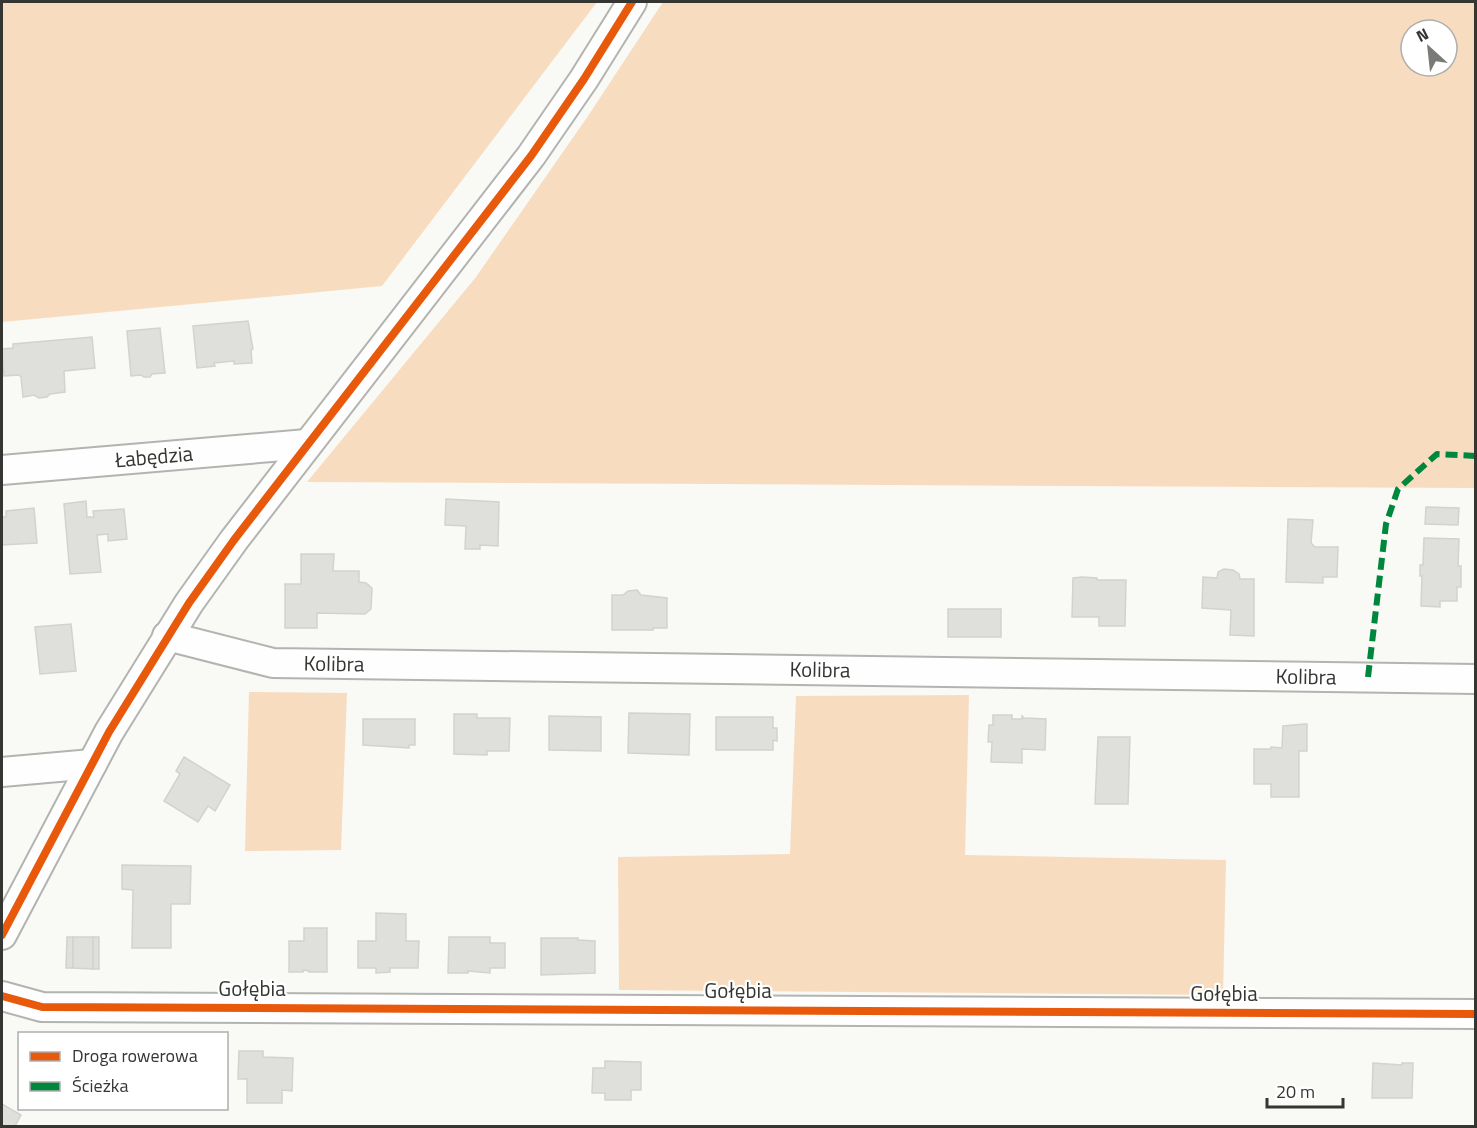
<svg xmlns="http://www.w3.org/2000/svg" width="1477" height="1128" font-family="'Titillium Web',sans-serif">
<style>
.green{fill:#f8dcc0;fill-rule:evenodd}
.building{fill:#dfdfdc;stroke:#d2d2cf;stroke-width:1.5}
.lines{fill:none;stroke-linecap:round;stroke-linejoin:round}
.minor-casing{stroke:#b3b3af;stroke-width:32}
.minor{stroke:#fefefe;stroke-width:28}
.quiet{stroke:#00873e;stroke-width:6;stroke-dasharray:12 6;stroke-linecap:butt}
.cycleway-casing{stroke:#fff;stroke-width:11}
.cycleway{stroke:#e8590c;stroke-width:8}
.labels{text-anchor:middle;stroke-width:4.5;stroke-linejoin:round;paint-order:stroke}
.street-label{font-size:21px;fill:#353532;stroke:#fff}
</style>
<rect width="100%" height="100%" fill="#f9f9f5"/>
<!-- green -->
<g class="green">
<polygon points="2,2 597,2 382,286 2,322"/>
<path d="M663 2H1475V488L307 482 476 277 588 116ZM1411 30H1447V66H1411Z"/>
<polygon points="249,692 347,693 341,850 245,851"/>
<polygon points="969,695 965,855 1226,860 1223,995 619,990 618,857 790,854 796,696"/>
</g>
<!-- building -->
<g class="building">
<polygon points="248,321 253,349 251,350 252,363 234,364 234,361 214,363 215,366 197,368 193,326"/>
<polygon points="160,328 165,373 152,374 150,377 144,377 141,375 131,376 127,331"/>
<polygon points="92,337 95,368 64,371 65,392 50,394 47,397 39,398 34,395 23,397 21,377 19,375 4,376 2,349 13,348 13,344"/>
<polygon points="446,499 499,502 498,546 480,545 480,549 465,549 466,526 445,525"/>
<polygon points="86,501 87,517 94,517 93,511 124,509 127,539 108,541 108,534 97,535 101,572 70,574 64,504"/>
<polygon points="1426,507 1459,508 1458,525 1425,524"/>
<polygon points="34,508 37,543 2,545 2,517 6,517 6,511"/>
<polygon points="1288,519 1313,520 1311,543 1315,547 1338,547 1337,577 1323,577 1323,583 1286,582"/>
<polygon points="1424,538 1459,539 1458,566 1461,566 1461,587 1457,587 1457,601 1440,601 1440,607 1421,606 1422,576 1420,576 1420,565 1423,565"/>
<polygon points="301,554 334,554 333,571 359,571 359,582 366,583 372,588 371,609 365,614 317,613 317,628 285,628 285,584 301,584"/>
<polygon points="1224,569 1233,570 1239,574 1240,579 1254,579 1254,636 1230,635 1231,610 1202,608 1203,577 1217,578 1218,572"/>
<polygon points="1082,577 1097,578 1097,580 1126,580 1125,626 1099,626 1099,617 1072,617 1073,578"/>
<polygon points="637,590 641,595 667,598 667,628 653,628 653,630 612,630 612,595 623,595 628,591"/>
<rect x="948" y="609" width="53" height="28"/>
<polygon points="71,624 76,671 40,674 35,627"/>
<polygon points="629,713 690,714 689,755 628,753"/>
<polygon points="454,714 477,714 477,718 510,718 509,751 487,751 487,755 454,754"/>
<polygon points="993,715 1012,715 1012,719 1022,719 1022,716 1024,718 1046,719 1045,750 1022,749 1022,763 991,762 992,742 988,742 989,725 993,725"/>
<polygon points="549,716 601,717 601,751 549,750"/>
<polygon points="716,717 773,717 773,728 777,728 777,741 773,740 773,750 716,750"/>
<polygon points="363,719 415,719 415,745 409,745 409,748 363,745"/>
<polygon points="1305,724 1307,724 1307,751 1299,751 1299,797 1271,797 1271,784 1254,784 1254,749 1271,749 1271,747 1282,748 1283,726"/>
<polygon points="1098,737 1130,737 1128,804 1095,804"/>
<polygon points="184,757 230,785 215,811 208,806 198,822 164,801 180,774 176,771"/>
<polygon points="122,865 191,866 190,904 171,904 171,948 132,948 133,890 122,889"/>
<polygon points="376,913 406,914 406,941 419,941 418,968 390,968 390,972 376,973 376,968 358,968 358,941 376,941"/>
<polygon points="304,928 327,928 327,972 309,972 309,971 303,970 303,972 289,972 289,941 304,941"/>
<polygon points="67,937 73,937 73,968 66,968"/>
<polygon points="73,937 93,937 93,969 73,968"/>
<rect x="93" y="937" width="6" height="32"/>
<polygon points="449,937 490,937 490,943 505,943 505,968 490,968 490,973 468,971 468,973 448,973"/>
<polygon points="541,938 578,938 578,940 595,941 595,973 541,975"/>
<polygon points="239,1051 263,1051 263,1057 293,1058 292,1091 282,1090 282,1103 247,1103 247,1079 238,1079"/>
<polygon points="605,1061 641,1062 641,1090 631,1090 631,1100 605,1100 605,1093 592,1093 593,1068 605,1068"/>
<polygon points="1373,1063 1402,1065 1402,1063 1413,1063 1412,1098 1372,1098"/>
<polygon points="2,1104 21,1115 15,1126 2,1126"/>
</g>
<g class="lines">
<defs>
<g id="minor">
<polyline points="2,470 307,444"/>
<polyline points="167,636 273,663 1476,679"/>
<polyline points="2,772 92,764"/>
<polyline points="2,935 109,732 189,603 234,540 531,156 584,79 632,2"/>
<polyline points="2,996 42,1007 1476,1014"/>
</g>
</defs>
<!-- minor casing -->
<use href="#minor" class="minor-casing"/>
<!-- minor -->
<use href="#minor" class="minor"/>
<!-- quiet -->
<polyline class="quiet" points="1368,677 1386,524 1398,489 1437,454 1476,456"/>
<defs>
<g id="cycleway">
<polyline points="2,935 109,732 189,603 234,540 531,156 584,79 632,2"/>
<polyline points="2,996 42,1007 1476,1014"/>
</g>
</defs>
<!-- cycleway casing -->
<use href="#cycleway" class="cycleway-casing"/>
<!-- cycleway -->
<use href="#cycleway" class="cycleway"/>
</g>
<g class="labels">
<!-- street labels -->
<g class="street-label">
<text transform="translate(154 457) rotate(-5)" y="7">Łabędzia</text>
<text transform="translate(334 664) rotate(1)" y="7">Kolibra</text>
<text transform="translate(820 670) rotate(1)" y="7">Kolibra</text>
<text transform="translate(1306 677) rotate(1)" y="7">Kolibra</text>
<text x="252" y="996">Gołębia</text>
<text x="738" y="998">Gołębia</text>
<text x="1224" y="1001">Gołębia</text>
</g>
</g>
<!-- border -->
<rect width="1477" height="1128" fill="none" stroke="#353532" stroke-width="6"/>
<!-- legend -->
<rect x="18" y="1032" width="210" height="78" fill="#ffffff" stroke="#aeaead" stroke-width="1.5"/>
<rect x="30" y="1052" width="30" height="9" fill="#e8590c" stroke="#aeaead" stroke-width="1.5"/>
<text x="72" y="1062" font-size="18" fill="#353532">Droga rowerowa</text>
<rect x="30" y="1082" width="30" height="9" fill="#00873e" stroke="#aeaead" stroke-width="1.5"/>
<text x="72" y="1092" font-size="18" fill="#353532">Ścieżka</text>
<!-- north arrow -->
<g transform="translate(1429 48) rotate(333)"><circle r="28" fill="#ffffff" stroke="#aeaead" stroke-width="1.5"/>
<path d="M0-4.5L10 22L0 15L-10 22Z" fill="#7a7a76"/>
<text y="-9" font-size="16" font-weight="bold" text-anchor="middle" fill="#353532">N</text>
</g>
<!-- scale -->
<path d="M1267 1098v9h76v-9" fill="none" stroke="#353532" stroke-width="3"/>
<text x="1276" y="1098" font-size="18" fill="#353532" stroke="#ffffff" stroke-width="4.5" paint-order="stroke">20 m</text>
</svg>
